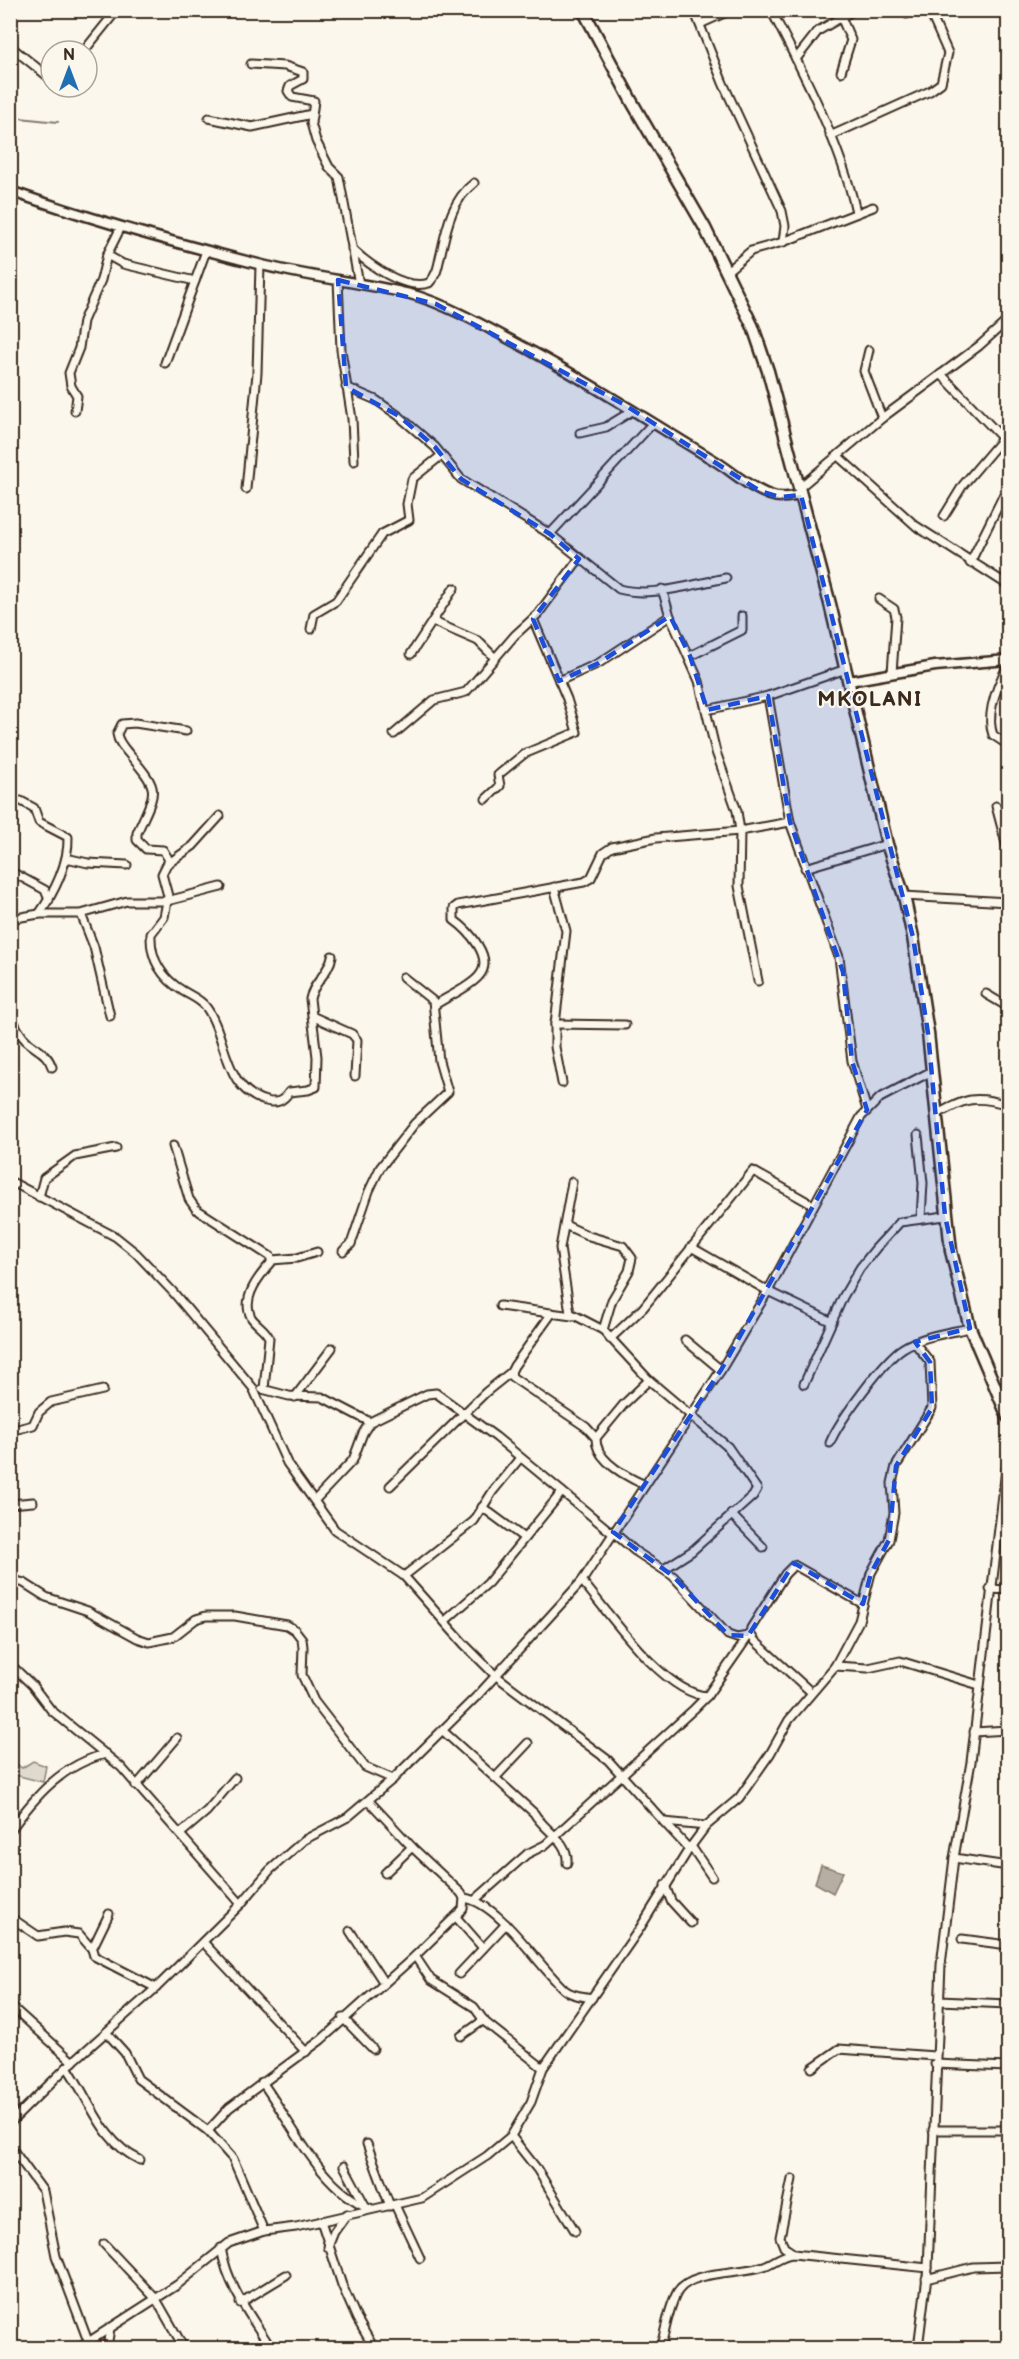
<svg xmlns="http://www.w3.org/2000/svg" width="1019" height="2359" font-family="'Balsamiq Sans',sans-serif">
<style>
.green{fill:#dfd9ce;stroke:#8d8276;stroke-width:1.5}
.water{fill:#b6aea2;stroke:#85796d;stroke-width:1.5}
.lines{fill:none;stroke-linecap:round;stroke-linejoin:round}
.stream{stroke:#85796d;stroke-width:2}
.minor-casing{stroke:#3b2a1e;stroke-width:11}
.tertiary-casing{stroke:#3b2a1e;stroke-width:13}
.trunk-casing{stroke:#3b2a1e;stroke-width:15}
.minor{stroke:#fbf7ec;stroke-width:7}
.tertiary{stroke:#fbf7ec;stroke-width:8}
.trunk{stroke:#fbf7ec;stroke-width:10}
.marked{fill:#1d4ed8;fill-opacity:0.2;stroke:#1d4ed8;stroke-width:4.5;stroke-dasharray:12 8;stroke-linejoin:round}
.labels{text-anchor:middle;stroke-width:4.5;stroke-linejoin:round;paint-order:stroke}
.district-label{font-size:21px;font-weight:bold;letter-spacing:1.5px;fill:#3b2a1e;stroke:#fbf7ec}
</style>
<rect width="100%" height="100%" fill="#fbf7ec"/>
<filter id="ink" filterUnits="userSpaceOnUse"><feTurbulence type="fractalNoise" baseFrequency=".0167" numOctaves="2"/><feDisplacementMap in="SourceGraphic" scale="12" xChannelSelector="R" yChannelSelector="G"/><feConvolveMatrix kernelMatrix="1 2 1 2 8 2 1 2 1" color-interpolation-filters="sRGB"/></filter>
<g filter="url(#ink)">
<!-- green -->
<polygon class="green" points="11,1760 22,1768 33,1761 46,1766 43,1782 11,1774"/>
<!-- water -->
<polygon class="water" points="821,1865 843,1872 833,1893 815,1883"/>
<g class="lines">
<!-- stream -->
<polyline class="stream" points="10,117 58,122"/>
<defs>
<g id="minor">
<polyline points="694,10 723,83 782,211 785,226 783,242"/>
<path d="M771 10C803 72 841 145 856 212"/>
<polyline points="904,10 907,14 917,10"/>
<polyline points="841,17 851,40 841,72"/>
<polyline points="700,24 731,10"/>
<polyline points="10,46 51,79"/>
<polyline points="84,51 117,10"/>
<polyline points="796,59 818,31 854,10"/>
<polyline points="251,64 285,66 303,72 303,79 290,86 288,91 292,97 314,101 311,123 316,141 329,167 339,177 359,284"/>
<polyline points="209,118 252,127 312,114"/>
<polyline points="830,136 930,91 941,83 948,53 929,10"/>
<path d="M352 249C369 265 405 291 429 283 438 274 438 265 441 253 447 226 452 200 474 183"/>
<polyline points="107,255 123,264 195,281"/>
<polyline points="727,271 751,251 783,242 873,207"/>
<polyline points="338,280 341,350 352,419 354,461"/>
<polyline points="869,350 864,371 882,418"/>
<polyline points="165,363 206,251"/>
<polyline points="941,374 1008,444"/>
<path d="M346 387 376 400 399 416 435 447 461 479 550 534 619 589C652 598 694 584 726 578"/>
<polyline points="75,411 77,396 71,386 69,373 79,348 83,321 101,280 107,255 121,227"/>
<polyline points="580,433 606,427 632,411"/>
<polyline points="839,457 916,526 1008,585"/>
<polyline points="799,488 882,418 979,346 1008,320"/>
<polyline points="246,489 257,373 260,265"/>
<polyline points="944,516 963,485 1002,439"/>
<polyline points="550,534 652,424"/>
<polyline points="970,563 1008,486"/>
<polyline points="662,589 670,616 699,681 716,752 737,811 740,831 739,886 758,981"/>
<polyline points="879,599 894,609 896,617 892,673"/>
<polyline points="434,622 478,641 495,658"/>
<polyline points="311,629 314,614 336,601 382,534 409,520 407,504 412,479 442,455"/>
<polyline points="411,654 454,588"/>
<polyline points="690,656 742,630 742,616"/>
<path d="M1008 665C998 684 985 713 993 735L1008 745"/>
<polyline points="559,681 599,663 670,616"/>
<polyline points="768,696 790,822 839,957 852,1061 867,1110"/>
<polyline points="707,710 768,696 846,669"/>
<path d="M186 731 135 723 122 724 117 734C118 742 124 748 129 754 161 792 157 788 137 833V840L146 849 163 850 169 860 162 874 168 896 164 917 151 934C150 959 162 978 183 991 191 996 200 999 206 1007 227 1035 223 1090 266 1101 277 1104 283 1101 289 1092L308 1090 316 1087 317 1057 310 999C313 982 329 974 332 956"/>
<polyline points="394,734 434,700 466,692 515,635 538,614 579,559"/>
<polyline points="486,799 500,786 498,775 524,754 577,732 567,699 533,619"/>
<path d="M21 801 34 808 39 822 68 837C69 863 54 893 39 914"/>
<polyline points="996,806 1008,851"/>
<polyline points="66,858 88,863 127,865"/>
<polyline points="169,863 193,846 220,816"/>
<polyline points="805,868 887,844"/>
<polyline points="10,871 45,890 49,900"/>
<polyline points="554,887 566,931 555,1024 555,1047 562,1083"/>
<polyline points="904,896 1008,902"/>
<polyline points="81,914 94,947 110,1016"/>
<polyline points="10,919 39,914 81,914 127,901 167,901 221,887"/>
<polyline points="986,994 1008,1007"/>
<path d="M435 1005C448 996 469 988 479 976 495 958 468 930 454 920V908L458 905 584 882 591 878 603 853 612 847 656 838 740 831 790 822"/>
<path d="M10 1013C15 1025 19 1035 29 1043 40 1052 47 1053 52 1067"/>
<polyline points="314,1017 352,1034 357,1040 355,1076"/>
<polyline points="555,1024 625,1025"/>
<path d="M936 1115C965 1098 976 1095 1008 1105"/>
<polyline points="918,1135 923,1183 921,1218"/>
<path d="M173 1146 189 1199 196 1209 271 1257V1263C259 1276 241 1298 251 1317 256 1325 266 1329 269 1338L264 1389"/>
<polyline points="10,1181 116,1237 136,1253 173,1292 253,1388 287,1463 335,1530 404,1576 464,1644 495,1675 608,1760 664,1822 706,1826"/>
<polyline points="572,1182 560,1248 570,1313 603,1330 649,1380 728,1447 757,1489 753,1496 692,1551 664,1569"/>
<polyline points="39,1197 44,1178 75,1156 116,1148"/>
<polyline points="565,1225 589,1236 623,1246 632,1258 629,1271 612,1300 603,1330"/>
<polyline points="691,1247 768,1291 832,1322"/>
<polyline points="343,1251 351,1244 369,1191 380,1168 415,1123 448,1092 439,1061 433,1001 403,977"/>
<polyline points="272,1260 297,1258 317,1252"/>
<polyline points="500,1306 572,1316"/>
<path d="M552 1313 514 1366 511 1372 512 1377 586 1427 596 1438C595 1461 627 1477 645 1485"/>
<polyline points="610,1339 643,1308 753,1171 813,1205"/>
<polyline points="685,1340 721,1370"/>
<polyline points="804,1384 843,1297 860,1268 876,1248 900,1222 945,1216"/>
<polyline points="262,1389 289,1396 322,1397 370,1422"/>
<polyline points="295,1397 332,1348"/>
<polyline points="10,1431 33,1425 39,1412 51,1402 103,1390"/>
<polyline points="596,1438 624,1404 649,1380"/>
<path d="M830 1443C838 1422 885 1359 903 1348 922 1336 948 1333 970 1328"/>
<polyline points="390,1486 486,1392 511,1372"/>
<polyline points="315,1500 353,1460 363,1433 370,1422 427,1394 436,1393 496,1437 612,1533"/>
<polyline points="10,1504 33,1502"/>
<polyline points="482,1507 524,1538"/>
<polyline points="731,1514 763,1547"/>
<polyline points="613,1532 635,1551 673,1576 728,1635 737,1638 748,1636"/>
<polyline points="404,1576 474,1521 493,1491 520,1458"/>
<polyline points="10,1579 24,1583 46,1597 88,1611 137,1638 149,1642 173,1637 196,1619 206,1616 235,1616 287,1625 295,1630 302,1639 303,1647 302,1675 314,1701 365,1767 393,1779"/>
<path d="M582 1581C610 1614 663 1693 707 1696"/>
<polyline points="990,1589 1008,1590"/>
<polyline points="445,1621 488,1583 562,1492"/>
<polyline points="10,1664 32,1685 51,1710 121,1767 241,1904"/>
<polyline points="835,1666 859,1621 871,1573 889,1540 894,1513 892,1483 896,1466 932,1408 930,1362 914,1342"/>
<polyline points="811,1692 755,1641 750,1634 751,1628 785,1574 794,1565 863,1604"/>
<path d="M443 1731 534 1813C544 1831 569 1840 567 1863"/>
<polyline points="974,1732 1008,1730"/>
<polyline points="496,1777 528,1743"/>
<polyline points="136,1786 177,1738"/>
<polyline points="664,1822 689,1849"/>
<path d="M10 1831C35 1796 63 1764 106 1754"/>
<polyline points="180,1834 207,1811 235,1778"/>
<polyline points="691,1846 712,1877"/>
<polyline points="954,1858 1008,1866"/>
<polyline points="385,1873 412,1847"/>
<polyline points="665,1885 671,1901 691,1923"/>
<path d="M464 1898C499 1902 539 1967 565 1990 572 1996 583 1996 592 1998"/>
<polyline points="476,1899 527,1854 545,1845 694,1709 707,1696 750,1634"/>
<polyline points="109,1914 92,1949 94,1956 156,1988"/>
<polyline points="10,1917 38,1936 64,1932 79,1934 92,1949"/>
<polyline points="456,1917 483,1948"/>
<polyline points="350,1931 384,1983"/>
<polyline points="962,1939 1008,1945"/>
<polyline points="203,1942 306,2052"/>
<polyline points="415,1956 431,1980 474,2007 485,2022 543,2068"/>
<polyline points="459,1974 506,1924"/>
<polyline points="939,2001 1008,2004"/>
<polyline points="10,2005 73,2062"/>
<polyline points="343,2018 373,2049"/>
<polyline points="107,2033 125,2053 138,2079 208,2131 233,2159 264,2231"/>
<polyline points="461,2036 484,2020"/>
<polyline points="935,2064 1008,2067"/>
<path d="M67 2067C91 2101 101 2142 140 2160"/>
<polyline points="812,2068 839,2049 935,2056"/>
<path d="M262 2082C292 2123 320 2189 370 2208"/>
<polyline points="10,2123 67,2067 156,1988 241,1904 270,1870 304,1840 348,1817 393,1779 479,1694 582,1581 721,1370 768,1291 861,1117 880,1098 932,1071"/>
<polyline points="933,2130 1008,2130"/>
<polyline points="208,2131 229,2108 321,2040 415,1956 463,1909 464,1898 461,1893 412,1847 369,1801"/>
<polyline points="511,2136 537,2169 575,2231"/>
<polyline points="367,2144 390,2206"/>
<polyline points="10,2146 43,2191 56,2256 88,2341"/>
<polyline points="344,2166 366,2207"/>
<polyline points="792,2179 780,2237 784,2247 793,2253"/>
<polyline points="395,2205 420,2258"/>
<polyline points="321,2221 342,2285 357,2319 374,2348"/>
<polyline points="104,2244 156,2299 184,2348"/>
<polyline points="328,2247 334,2232 347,2214"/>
<path d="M221 2248C228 2288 251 2316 271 2348"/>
<polyline points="926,2279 973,2267 1008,2266"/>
<polyline points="240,2303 286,2275"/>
<polyline points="79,2348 177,2285 229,2243 264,2231 296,2227 422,2198 487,2156 511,2136 531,2102 543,2068 640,1928 689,1849 706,1826 739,1798 770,1754 789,1720 835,1666 868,1668 900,1661 979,1685"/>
<polyline points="107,2348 110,2328"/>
<path d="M660 2348C666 2331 668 2307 678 2291 692 2270 741 2274 764 2266 775 2262 781 2255 793 2254L928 2268"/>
<polyline points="918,2348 928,2268 941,1965 954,1858 971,1762 1008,1453"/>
</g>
<g id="tertiary">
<polyline points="10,16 14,10"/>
<path d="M10 191C92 220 175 243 258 264 308 277 360 282 410 294 448 304 497 333 533 352 594 385 652 423 712 459 731 470 749 488 770 495 780 499 790 497 801 495"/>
<polyline points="849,681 935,666 1008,660"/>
</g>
<polyline id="trunk" points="583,10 632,102 705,228 753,327 768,371 830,604 887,844 904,896 913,937 928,1033 951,1251 970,1328 1008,1417"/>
</defs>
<!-- minor casing -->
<use href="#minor" class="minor-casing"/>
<!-- tertiary casing -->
<use href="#tertiary" class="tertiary-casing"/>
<!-- trunk casing -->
<use href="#trunk" class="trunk-casing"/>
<!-- minor -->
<use href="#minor" class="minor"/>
<!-- tertiary -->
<use href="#tertiary" class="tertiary"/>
<!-- trunk -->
<use href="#trunk" class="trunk"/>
</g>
</g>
<!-- marked area -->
<path class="marked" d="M338 280 436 304 625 405 760 491 780 497 801 495 913 937 928 1033 945 1216 970 1328 915 1342 930 1362 932 1408 896 1466 889 1540 871 1573 863 1604 794 1563 748 1636 728 1635 673 1576 613 1532 721 1370 867 1110 852 1061 843 972 790 822 768 696 707 710 690 656 670 616 599 663 559 681 533 619 579 559 550 534 461 479 435 447 399 416 346 387Z"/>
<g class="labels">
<!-- district labels -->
<g class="district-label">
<text x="870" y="706">MKOLANI</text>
</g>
</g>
<!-- margin -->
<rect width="1019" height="2359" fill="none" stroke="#fbf7ec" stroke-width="36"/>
<rect x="18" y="18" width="983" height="2323" fill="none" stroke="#3b2a1e" stroke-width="2" filter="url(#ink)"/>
<!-- north arrow -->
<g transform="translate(69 69)"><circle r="28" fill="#fbf7ec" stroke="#aea59a" stroke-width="1.5"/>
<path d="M0-4.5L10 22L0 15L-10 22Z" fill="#1f6fb2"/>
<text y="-9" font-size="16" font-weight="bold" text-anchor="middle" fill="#3b2a1e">N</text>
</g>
</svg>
